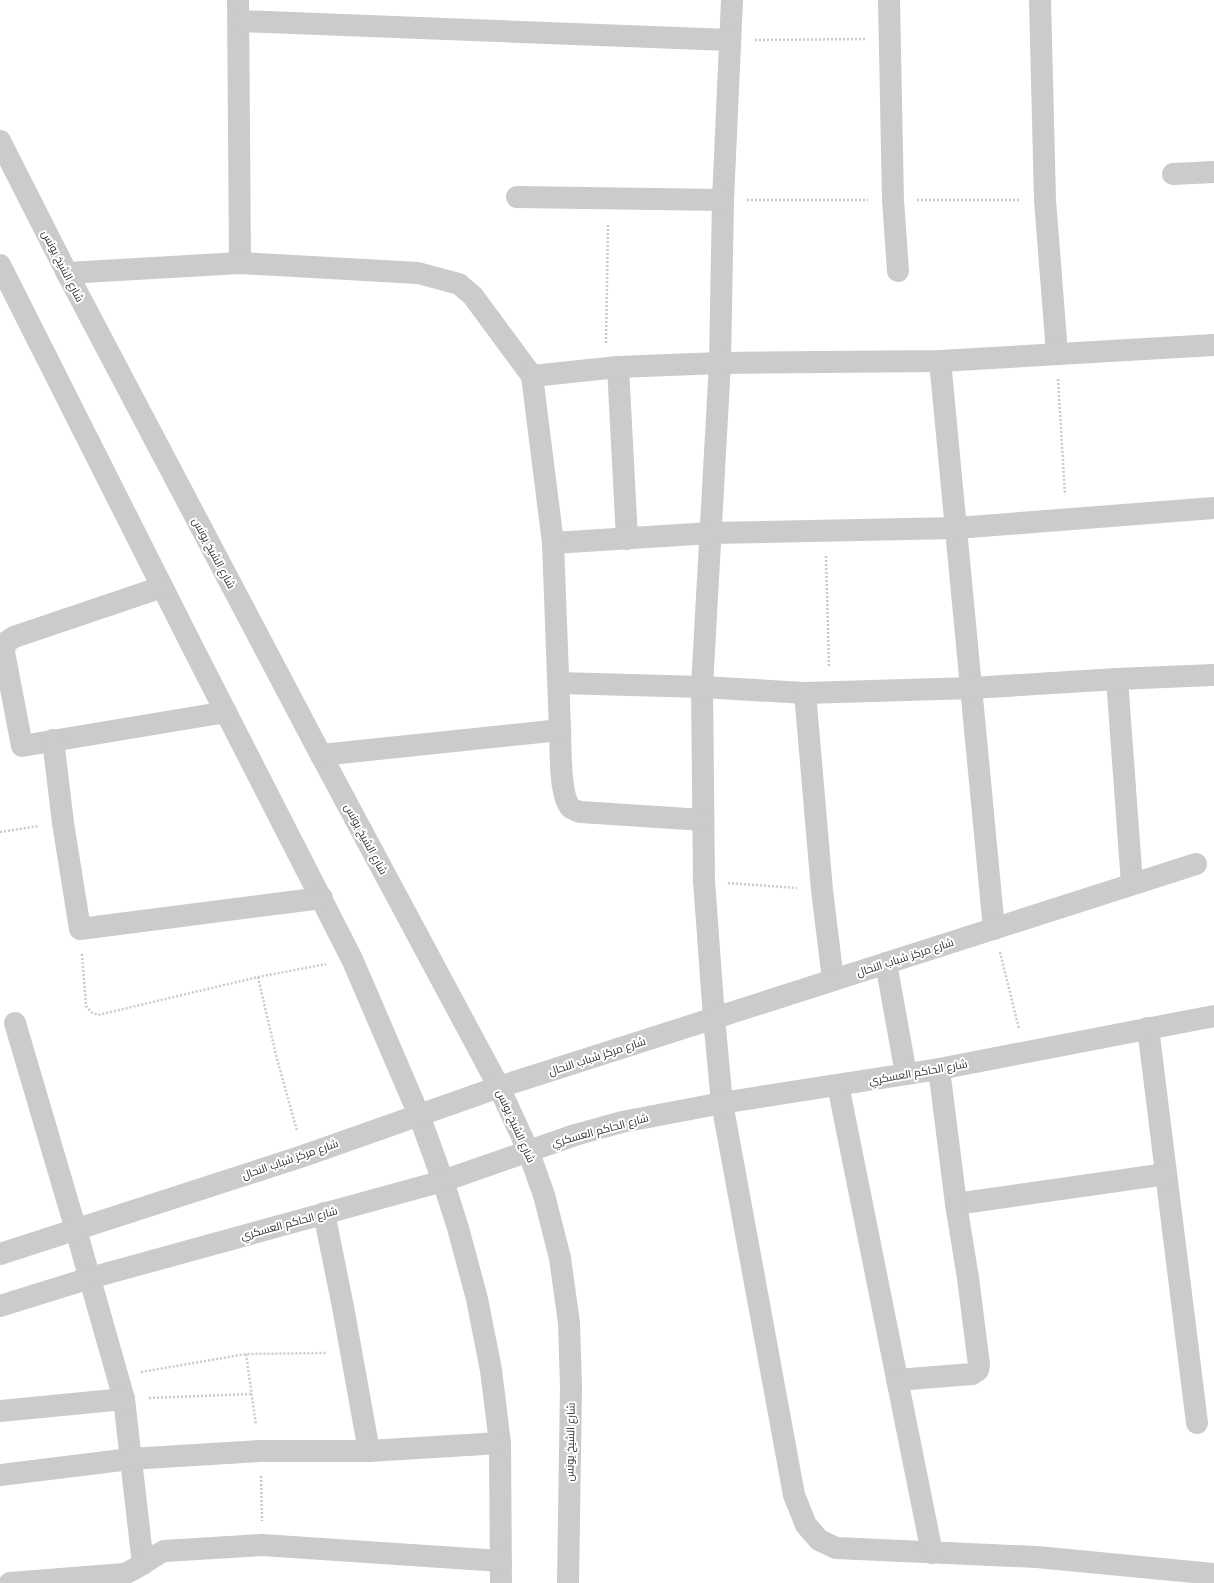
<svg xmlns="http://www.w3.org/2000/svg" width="1214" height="1583" font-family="Poppins,Cairo,sans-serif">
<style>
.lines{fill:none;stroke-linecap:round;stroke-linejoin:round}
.path{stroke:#cbcbcb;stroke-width:2.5;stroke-dasharray:2 2;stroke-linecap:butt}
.minor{stroke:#cbcbcb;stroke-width:22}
.labels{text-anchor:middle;stroke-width:4;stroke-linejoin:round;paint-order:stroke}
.street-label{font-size:11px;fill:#2e2e2e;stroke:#fff}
</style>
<rect width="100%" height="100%" fill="#fff"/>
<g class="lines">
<!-- path -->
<g class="path">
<polyline points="755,40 866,39"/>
<polyline points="747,200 868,200"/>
<polyline points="917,200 1020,200"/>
<polyline points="606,343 608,224"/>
<polyline points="1058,379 1065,495"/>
<polyline points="826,556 829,667"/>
<polyline points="0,832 39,826"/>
<polyline points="728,883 797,888"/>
<polyline points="1000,952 1019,1029"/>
<polyline points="82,954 86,1006 91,1012 98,1015 258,977 326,964"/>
<polyline points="258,977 276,1055 297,1131"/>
<polyline points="246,1354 256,1425"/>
<polyline points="141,1372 246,1354 327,1353"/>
<polyline points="149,1398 251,1394"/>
<polyline points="261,1476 262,1521"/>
</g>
<!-- minor -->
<g class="minor">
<polyline points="238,0 240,263"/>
<polyline points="732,0 723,200 720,363 702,687 704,881 714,1018 722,1103 794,1495 806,1525 819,1540 836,1548 1037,1557 1214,1574"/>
<polyline points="889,0 893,200 898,271"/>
<polyline points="1040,0 1045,200 1057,353"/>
<polyline points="239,21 730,40"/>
<polyline points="0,141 67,273 321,755 499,1087 528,1150 544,1195 560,1258 569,1323 571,1387 568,1583"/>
<polyline points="1173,174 1214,172"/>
<polyline points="517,197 723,200"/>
<polyline points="0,265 192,646 352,959 419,1115 443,1181 458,1228 477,1299 491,1370 500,1443 501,1583"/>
<polyline points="67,273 240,263 418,273 459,284 473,296 532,376"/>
<polyline points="940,361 994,929"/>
<polyline points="618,367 627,539"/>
<polyline points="553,543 711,533 956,528 1214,508"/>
<polyline points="162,587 14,637 5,643 4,652 22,746 226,712"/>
<polyline points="1117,679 1132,884"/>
<polyline points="559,683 702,687 805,693 972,688 1117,679 1214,675"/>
<polyline points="805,693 822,890 833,980"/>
<path d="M560 730C561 748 559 793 570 807 572 810 577 811 581 812L703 820"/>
<polyline points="53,740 63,823 80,929 322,898"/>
<polyline points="321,755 560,730 553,543 532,376 618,367 720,363 940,361 1214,345"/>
<polyline points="886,963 906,1074"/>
<polyline points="15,1023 76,1230 124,1399 143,1564"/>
<polyline points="1148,1028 1197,1423"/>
<polyline points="838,1085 932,1553"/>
<polyline points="956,1204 1166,1174"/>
<polyline points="324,1213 343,1307 369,1451"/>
<polyline points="0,1254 303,1156 499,1087 1196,864"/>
<polyline points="0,1306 90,1278 443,1181 575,1135 622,1122 722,1103 939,1069 1214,1016"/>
<polyline points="897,1380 972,1374 978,1370 979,1365 968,1278 956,1204 939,1069"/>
<polyline points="0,1411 124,1399"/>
<polyline points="0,1475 130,1459 260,1451 369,1451 500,1443"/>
<path d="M10 1583 124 1574C139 1568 150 1558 164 1551L262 1545 501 1561"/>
</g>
</g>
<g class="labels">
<!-- street labels -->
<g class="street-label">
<text transform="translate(63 266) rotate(63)" y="4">شارع الشيخ يونس</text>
<text transform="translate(214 553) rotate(62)" y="4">شارع الشيخ يونس</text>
<text transform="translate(366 839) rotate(62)" y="4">شارع الشيخ يونس</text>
<text transform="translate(905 957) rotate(-18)" y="4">شارع مركز شباب النحال</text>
<text transform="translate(597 1056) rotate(-18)" y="4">شارع مركز شباب النحال</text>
<text transform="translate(918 1072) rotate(-10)" y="4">شارع الحاكم العسكري</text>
<text transform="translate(516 1126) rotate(66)" y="4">شارع الشيخ يونس</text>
<text transform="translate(600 1130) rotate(-15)" y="4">شارع الحاكم العسكري</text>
<text transform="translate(290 1159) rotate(-19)" y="4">شارع مركز شباب النحال</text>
<text transform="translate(289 1223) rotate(-15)" y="4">شارع الحاكم العسكري</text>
<text transform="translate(570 1442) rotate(-89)" y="4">شارع الشيخ يونس</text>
</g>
</g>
</svg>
